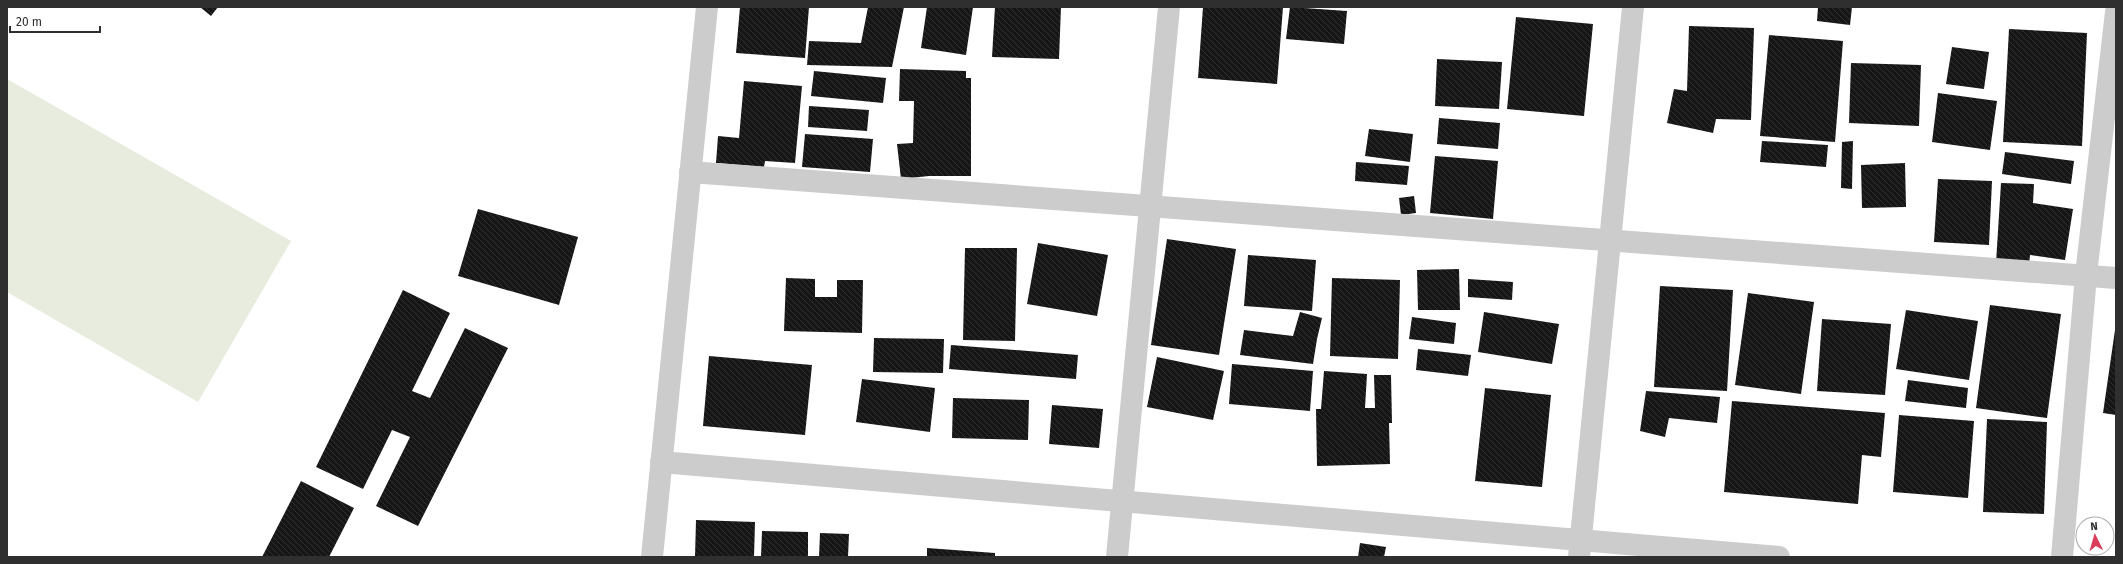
<svg xmlns="http://www.w3.org/2000/svg" width="2123" height="564" font-family="'Fira Sans',sans-serif">
<style>
.park{fill:#e7ecde}
.building{fill:url(#building-back-hatch)}
.lines{fill:none;stroke-linecap:round;stroke-linejoin:round}
.minor{stroke:#ccc;stroke-width:22}
</style>
<defs>
<pattern id="building-back-hatch" width="6" height="6" patternUnits="userSpaceOnUse"><rect width="6" height="6" fill="#161616"/><path d="M-1 5l2 2M0 0l6 6M5-1l2 2" fill="none" stroke="#303030"/></pattern>
</defs>
<rect width="100%" height="100%" fill="#fff"/>
<!-- park -->
<polygon class="park" points="7,79 291,241 198,402 7,292"/>
<!-- building -->
<g class="building">
<polygon points="200,7 218,7 211,16"/>
<polygon points="740,7 809,7 805,58 736,53"/>
<polygon points="868,7 904,7 892,67 807,65 809,41 861,43"/>
<polygon points="927,7 973,7 966,55 921,48"/>
<polygon points="995,7 1061,7 1059,59 992,57"/>
<polygon points="1203,7 1283,7 1277,84 1198,78"/>
<polygon points="1290,7 1347,11 1344,44 1286,39"/>
<polygon points="1818,7 1852,7 1850,25 1817,21"/>
<polygon points="1516,17 1593,24 1584,116 1507,109"/>
<polygon points="1689,26 1754,28 1751,120 1716,119 1713,133 1667,123 1674,89 1687,91"/>
<polygon points="2009,29 2087,33 2082,146 2003,142"/>
<polygon points="1769,35 1843,41 1835,142 1760,136"/>
<polygon points="1952,47 1989,52 1984,89 1946,84"/>
<polygon points="1437,59 1502,62 1499,109 1435,106"/>
<polygon points="1851,63 1921,65 1919,126 1849,123"/>
<polygon points="900,69 966,71 966,78 971,78 971,176 929,176 901,179 897,144 913,143 914,101 899,101"/>
<polygon points="814,71 886,78 883,103 811,96"/>
<polygon points="744,81 802,86 795,163 765,161 764,167 716,163 718,136 739,138"/>
<polygon points="1938,93 1997,101 1990,150 1932,142"/>
<polygon points="809,106 869,110 867,131 808,127"/>
<polygon points="1439,118 1500,123 1498,149 1437,144"/>
<polygon points="1369,129 1413,134 1410,162 1365,156"/>
<polygon points="805,134 873,139 870,172 802,167"/>
<polygon points="1762,141 1828,145 1826,167 1760,162"/>
<polygon points="1853,141 1852,189 1841,188 1842,142"/>
<polygon points="2005,152 2074,161 2071,184 2002,174"/>
<polygon points="1435,156 1498,161 1493,219 1430,213"/>
<polygon points="1356,162 1409,166 1407,185 1355,181"/>
<polygon points="1905,163 1906,207 1862,208 1861,165"/>
<polygon points="1938,179 1992,181 1989,245 1934,242"/>
<polygon points="2001,183 2034,184 2033,203 2073,209 2065,260 2030,255 2029,265 1996,263"/>
<polygon points="1414,196 1416,213 1401,215 1399,198"/>
<polygon points="478,209 578,237 559,305 458,276"/>
<polygon points="1167,239 1236,249 1219,355 1151,345"/>
<polygon points="1038,243 1108,255 1097,316 1027,304"/>
<polygon points="965,248 1017,248 1015,341 963,340"/>
<polygon points="1248,255 1316,260 1312,311 1244,306"/>
<polygon points="1459,269 1460,310 1418,310 1417,270"/>
<polygon points="786,278 815,279 815,297 837,297 837,280 863,280 862,333 784,331"/>
<polygon points="1332,278 1400,280 1398,359 1330,356"/>
<polygon points="1468,279 1513,282 1512,300 1468,297"/>
<polygon points="1660,286 1733,290 1727,391 1654,387"/>
<polygon points="403,290 450,313 412,391 430,398 465,328 508,348 418,526 376,506 410,437 392,430 363,489 316,467"/>
<polygon points="1748,293 1814,302 1801,394 1735,385"/>
<polygon points="1990,305 2061,314 2047,418 1976,408"/>
<polygon points="1906,310 1978,321 1969,380 1896,369"/>
<polygon points="1300,312 1322,318 1317,339 1313,364 1240,355 1244,330 1293,336"/>
<polygon points="1484,312 1559,324 1552,364 1478,352"/>
<polygon points="1412,317 1456,323 1454,344 1409,339"/>
<polygon points="1822,319 1891,324 1885,395 1817,391"/>
<polygon points="2115,330 2116,330 2116,415 2103,413"/>
<polygon points="874,338 944,339 943,373 873,372"/>
<polygon points="951,345 1078,355 1076,379 949,369"/>
<polygon points="1418,349 1471,355 1468,376 1416,370"/>
<polygon points="709,356 812,365 805,435 703,426"/>
<polygon points="1157,357 1224,371 1213,420 1147,407"/>
<polygon points="1232,364 1313,371 1310,411 1229,404"/>
<polygon points="1324,371 1367,374 1365,408 1375,408 1374,375 1391,375 1392,423 1389,423 1390,464 1317,466 1316,409 1321,409"/>
<polygon points="862,379 935,388 930,432 856,422"/>
<polygon points="1908,380 1968,388 1966,408 1905,401"/>
<polygon points="1485,388 1551,395 1542,487 1475,481"/>
<polygon points="1646,391 1720,397 1717,423 1669,418 1665,437 1640,431"/>
<polygon points="953,398 1029,400 1028,440 952,438"/>
<polygon points="1732,401 1885,413 1881,457 1862,455 1858,504 1724,492"/>
<polygon points="1052,405 1103,409 1099,448 1049,444"/>
<polygon points="1899,415 1974,421 1968,498 1893,492"/>
<polygon points="1987,419 2047,422 2044,514 1983,512"/>
<polygon points="301,481 354,508 329,557 262,557"/>
<polygon points="696,520 755,522 754,557 695,557"/>
<polygon points="762,531 808,532 808,557 761,557"/>
<polygon points="820,533 849,534 848,557 819,557"/>
<polygon points="1360,543 1386,547 1384,557 1358,557"/>
<polygon points="927,548 995,553 995,557 927,557"/>
</g>
<g class="lines">
<!-- minor -->
<g class="minor">
<polyline points="690,172 2116,278"/>
<polyline points="661,462 1779,557"/>
<polyline points="652,557 707,7"/>
<polyline points="1117,557 1169,7"/>
<polyline points="1579,557 1633,7"/>
<polyline points="2062,557 2086,275 2116,12"/>
</g>
</g>
<!-- border -->
<rect width="2123" height="564" fill="none" stroke="#2f2f2f" stroke-width="16"/>
<!-- north arrow -->
<g transform="translate(2095 536) rotate(355)"><circle r="19" fill="#ffffff" stroke="#acacac"/>
<path d="M0-3L7 15L0 10L-7 15Z" fill="#da3e5b"/>
<text y="-6" font-size="11" font-weight="bold" text-anchor="middle" fill="#2f2f2f">N</text>
</g>
<!-- scale -->
<path d="M10 26v6h90v-6" fill="none" stroke="#2f2f2f" stroke-width="2"/>
<text x="16" y="26" font-size="12" fill="#2f2f2f" stroke="#ffffff" stroke-width="3" paint-order="stroke">20 m</text>
</svg>
